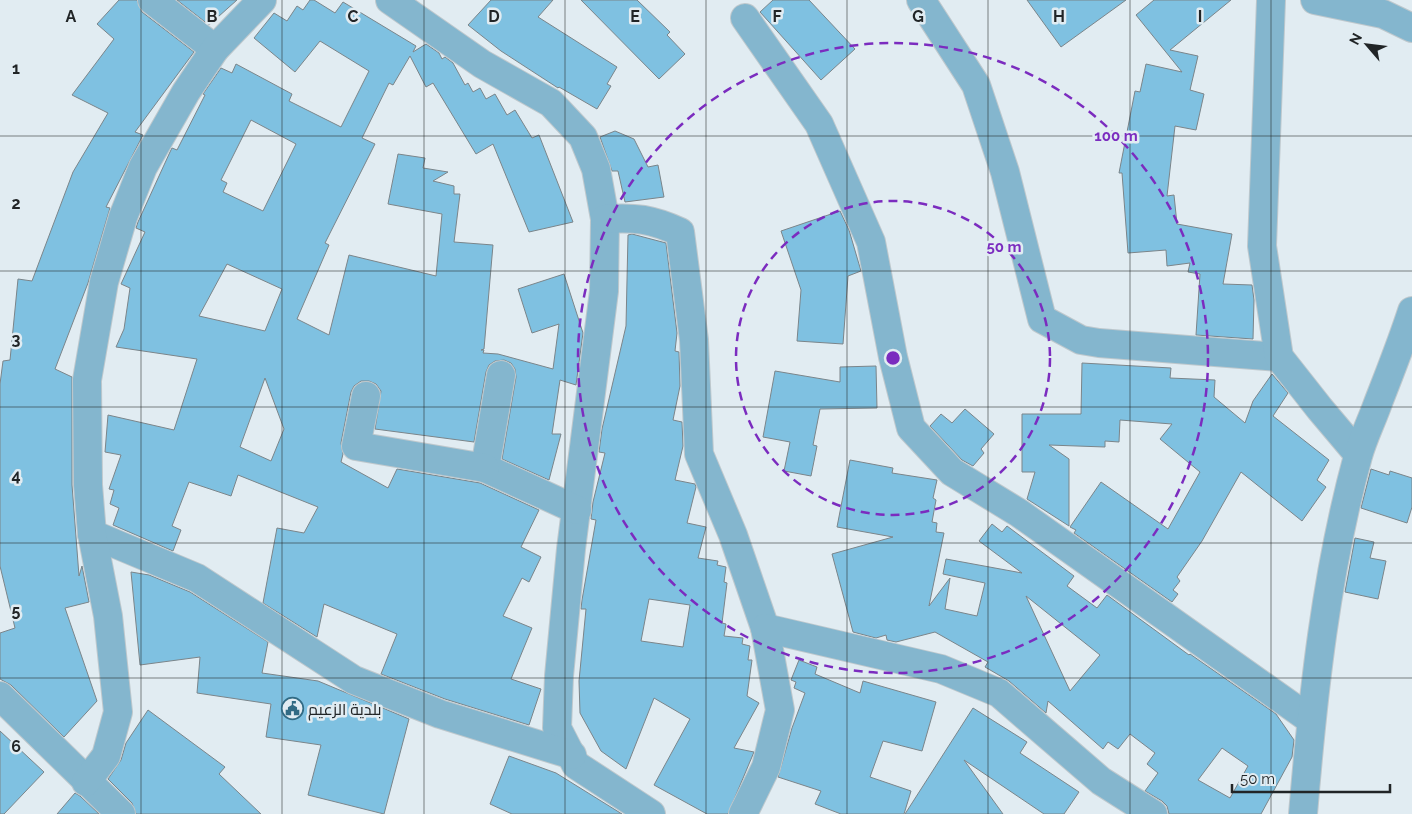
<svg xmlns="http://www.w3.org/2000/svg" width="1412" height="814" font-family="Raleway,Cairo,sans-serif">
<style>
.building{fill:#7fc1e1;stroke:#7b858a;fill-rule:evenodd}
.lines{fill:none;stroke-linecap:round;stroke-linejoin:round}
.minor-casing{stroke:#bec8cd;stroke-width:30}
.minor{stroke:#84b6ce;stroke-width:28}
.grid{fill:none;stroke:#212527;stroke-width:1;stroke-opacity:0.55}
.ring{fill:none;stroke:#7b2cbf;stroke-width:2.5;stroke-dasharray:9 6}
.labels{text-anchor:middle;stroke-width:5;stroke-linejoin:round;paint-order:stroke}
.poi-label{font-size:16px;fill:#212527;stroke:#e1ecf2;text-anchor:start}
.grid-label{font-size:16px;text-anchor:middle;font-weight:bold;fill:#212527;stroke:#e1ecf2;stroke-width:5;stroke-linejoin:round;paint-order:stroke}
.centre{fill:#7b2cbf;stroke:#e1ecf2;stroke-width:2.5}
.ring-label{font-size:15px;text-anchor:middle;font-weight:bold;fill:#7b2cbf;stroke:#e1ecf2;stroke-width:5;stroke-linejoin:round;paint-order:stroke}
</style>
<rect width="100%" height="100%" fill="#e1ecf2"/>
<!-- building -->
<g class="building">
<polygon points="119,0 137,0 142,12 194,52 135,132 143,135 106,207 110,208 88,283 55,369 72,377 72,485 79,576 82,566 89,602 65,608 97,701 64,737 11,685 0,679 0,633 15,628 0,566 0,384 3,361 10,360 18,279 32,281 73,172 108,113 72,95 114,39 97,24"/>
<polygon points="177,0 237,0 209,25"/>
<path d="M310 0H314L335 13 343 2 416 46 413 52 426 44 439 53 442 59 445 57 453 63 465 85 468 83 473 92 480 88 486 99 495 94 507 115 515 110 532 138 539 135 573 222 529 232 493 144 476 154 433 83 426 87 410 56 393 85 389 83 362 138 375 144 325 243 329 245 297 319 329 335 349 255 436 276 442 214 388 204 398 154 425 158 423 168 448 172 433 181 454 186V194H460L454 242 493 245 484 349 481 350H484L483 353 498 354 553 369 559 324 532 333 518 289 564 274 583 333 576 385 560 380 552 434H561L549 480 502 459 516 377 515 369 511 363 504 360 495 361 489 365 486 372 474 442 375 429 381 391 376 384 369 381H361L354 386 351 392 341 443 343 454 341 462 388 488 397 469 480 483 539 510 521 547 541 557 529 582 522 578 503 616 532 628 511 679 541 689 529 725 445 699 381 674 397 634 324 604 317 637 263 603 277 528 304 533 318 507 238 475 231 496 189 482 172 526 181 530 173 551 113 525 119 508 110 504 114 490 109 489 121 455 105 452 108 415 174 430 197 359 116 347 124 329 130 288 121 284 145 232 136 228 138 222 170 152 172 148 177 150 205 95 203 94 221 68 232 73 236 64 292 94 289 101 341 127 369 71 320 41 295 72 254 38 274 13 287 21 297 6 303 10ZM251 120 296 144 263 211 223 192 227 183 221 180ZM227 264 282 289 265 331 199 316ZM265 378 284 429 271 461 240 447Z"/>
<polygon points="491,0 553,0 538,17 617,67 607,84 611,86 597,109 559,87 558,88 501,51 468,25"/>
<polygon points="581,0 637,0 670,32 667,35 685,54 659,79"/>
<polygon points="773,0 809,0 855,49 821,80 760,12"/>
<polygon points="1027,0 1126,0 1061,47"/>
<polygon points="1154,0 1231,0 1170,50 1198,56 1190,90 1204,94 1196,130 1175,126 1167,196 1174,195 1177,224 1232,234 1223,284 1252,285 1254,300 1253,339 1196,335 1200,274 1188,272 1190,263 1167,266 1166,250 1128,253 1122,173 1119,173 1135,91 1140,92 1146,64 1182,72 1136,15"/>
<polygon points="615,131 634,139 648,167 658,165 664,197 625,202 618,171 612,171 600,137"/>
<polygon points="840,211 849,230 861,271 848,276 843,344 797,341 801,290 781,231"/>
<path d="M632 234 666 243 677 333 675 351 679 352 680 386 673 420 682 422 683 446 675 480 695 484 696 487 687 523 706 527 698 558 718 561 717 565 726 567 724 582 727 583 722 623 726 624 724 636 743 638 742 644 750 646 748 660H752L747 696 759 703 734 748 754 752 728 814H707L654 785 690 719 654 698 626 769 601 751 580 713 579 681 586 609H581L582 600 596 520 591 519 593 502 605 453 599 452 602 429 626 326 628 235ZM649 599 690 605 683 647 641 641Z"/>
<polygon points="1082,363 1171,368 1170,378 1215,380 1214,397 1245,423 1253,401 1272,374 1288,393 1273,416 1329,460 1317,480 1326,487 1302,521 1241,472 1202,541 1177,577 1180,581 1173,590 1178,594 1172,602 1074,533 1076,530 1070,527 1101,482 1168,529 1200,472 1160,439 1172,424 1120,420 1119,442 1105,441 1105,447 1049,445 1069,459 1069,526 1027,499 1035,472 1022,472 1022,414 1081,414"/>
<polygon points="876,366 877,408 820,409 813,445 817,446 811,476 784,471 790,442 763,437 775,371 840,382 840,367"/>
<polygon points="965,409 994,434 981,449 984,453 973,466 962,460 930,426 941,414 952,423"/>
<path d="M850 460 893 468 892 473 937 480 933 498 936 500 932 522 937 523 936 532 944 533 929 606 950 578 945 609 977 616 985 583 943 574 946 559 1022 573 979 541 992 524 1002 532 1007 526 1074 576 1067 586 1097 608 1107 595 1189 655 1190 654 1276 714 1294 740 1292 757 1261 814H1169L1167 806 1162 801 1145 791 1158 773 1147 764 1155 753 1130 734 1118 749 1108 742 1103 749 1048 701 1046 713 1009 681 985 667 988 662 935 632 896 642 887 640 886 635 876 638 853 632 832 554 893 537 837 527ZM1026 596 1100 655 1070 691ZM1222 748 1248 766 1230 798 1198 780Z"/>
<polygon points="1371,469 1389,475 1390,471 1412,478 1412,507 1407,523 1361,508"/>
<polygon points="1355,538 1374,542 1370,558 1386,561 1378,599 1345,592"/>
<polygon points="131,572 149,575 190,592 268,642 262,673 318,681 409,719 384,814 308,795 321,745 266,737 271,704 197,693 200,657 140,665"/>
<polygon points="799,660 817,667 815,674 860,693 863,681 936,702 922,751 883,741 870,777 911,791 904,814 841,814 815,804 821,791 778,777 792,728 805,693 794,688 796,682 791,680"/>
<polygon points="973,708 1027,742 1020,753 1079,792 1064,814 1044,814 964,760 1003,814 905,814"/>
<polygon points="148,710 225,767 219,774 261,814 136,814 132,803 108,779 121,760 126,743"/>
<polygon points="0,731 44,772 4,814 0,814"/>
<polygon points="509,756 556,773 622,814 512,814 490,804"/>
<polygon points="75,793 80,796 99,814 57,814"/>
</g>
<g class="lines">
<defs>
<g id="minor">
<polyline points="152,0 215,49"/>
<polyline points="390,0 482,64 551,103 583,137 596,169 605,219 604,291 571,549 559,676 557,728 576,765 651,814"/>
<polyline points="921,0 976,85 1005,172 1042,319 1081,340 1099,343 1279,357"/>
<polyline points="1271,0 1262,246 1279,357 1320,409 1358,454"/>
<polyline points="1315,0 1383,14 1412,28"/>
<polyline points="745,18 819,124 871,242 893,357 911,428 952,472 1019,513 1311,720"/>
<path d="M605 219C636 217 651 219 680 232L694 340 699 454 733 535 765 628 780 710 766 767 743 814"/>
<polyline points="501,375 485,468 577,510"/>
<polyline points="366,396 356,446 485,468"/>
<polyline points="92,534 197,578 354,680 440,714 572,755"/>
<polyline points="765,628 941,669 999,693 1101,781 1153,814"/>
<polyline points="0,696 121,814"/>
<polyline points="86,782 106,756 118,712 108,616 92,534 88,485 87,380 104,282 123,217 143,167 186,92 215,49 262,0"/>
<path d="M1303 814C1313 694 1326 573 1358 456 1363 438 1372 420 1378 403 1390 372 1402 342 1412 311"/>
</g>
</defs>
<!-- minor casing -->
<use href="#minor" class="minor-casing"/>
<!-- minor -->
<use href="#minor" class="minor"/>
</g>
<!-- grid -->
<path class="grid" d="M141 0V814M282 0V814M424 0V814M565 0V814M706 0V814M847 0V814M988 0V814M1130 0V814M1271 0V814M0 136H1412M0 271H1412M0 407H1412M0 543H1412M0 678H1412"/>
<!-- distance rings -->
<g class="ring">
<circle cx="893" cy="358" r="157"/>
<circle cx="893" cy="358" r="315"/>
</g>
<!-- icons -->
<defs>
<symbol id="civic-ring" viewBox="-11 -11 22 22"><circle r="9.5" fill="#e1ecf2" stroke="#326b84" stroke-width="1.5"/><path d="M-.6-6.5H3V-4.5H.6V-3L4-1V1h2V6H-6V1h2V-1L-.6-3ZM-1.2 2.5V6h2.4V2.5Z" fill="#326b84"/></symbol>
</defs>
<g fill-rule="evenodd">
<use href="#civic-ring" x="280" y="696" width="25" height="25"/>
</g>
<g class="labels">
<!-- poi labels -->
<g class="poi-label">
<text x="308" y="715">بلدية الزعيم</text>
</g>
</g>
<g class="grid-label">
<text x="71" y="22">A</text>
<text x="212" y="22">B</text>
<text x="353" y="22">C</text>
<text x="494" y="22">D</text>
<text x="635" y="22">E</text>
<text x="777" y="22">F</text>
<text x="918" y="22">G</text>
<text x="1059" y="22">H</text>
<text x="1200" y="22">I</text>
<text x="16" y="74">1</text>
<text x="16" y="209">2</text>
<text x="16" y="345">3</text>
<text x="16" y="481">4</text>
<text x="16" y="616">5</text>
<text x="16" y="752">6</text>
</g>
<circle cx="893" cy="358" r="8" class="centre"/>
<g class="ring-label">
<text x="1116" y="141">100 m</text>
<text x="1004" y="252">50 m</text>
</g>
<!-- north arrow -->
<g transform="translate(1367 45) rotate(298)" stroke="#e1ecf2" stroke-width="4" paint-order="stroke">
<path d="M0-4L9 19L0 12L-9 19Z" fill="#212527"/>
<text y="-8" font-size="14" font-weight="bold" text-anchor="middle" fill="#212527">N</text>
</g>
<!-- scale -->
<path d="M1232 784v8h158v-8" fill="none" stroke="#212527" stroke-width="2.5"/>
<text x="1240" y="784" font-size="15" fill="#212527" stroke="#e1ecf2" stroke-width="4" paint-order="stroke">50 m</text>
</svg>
